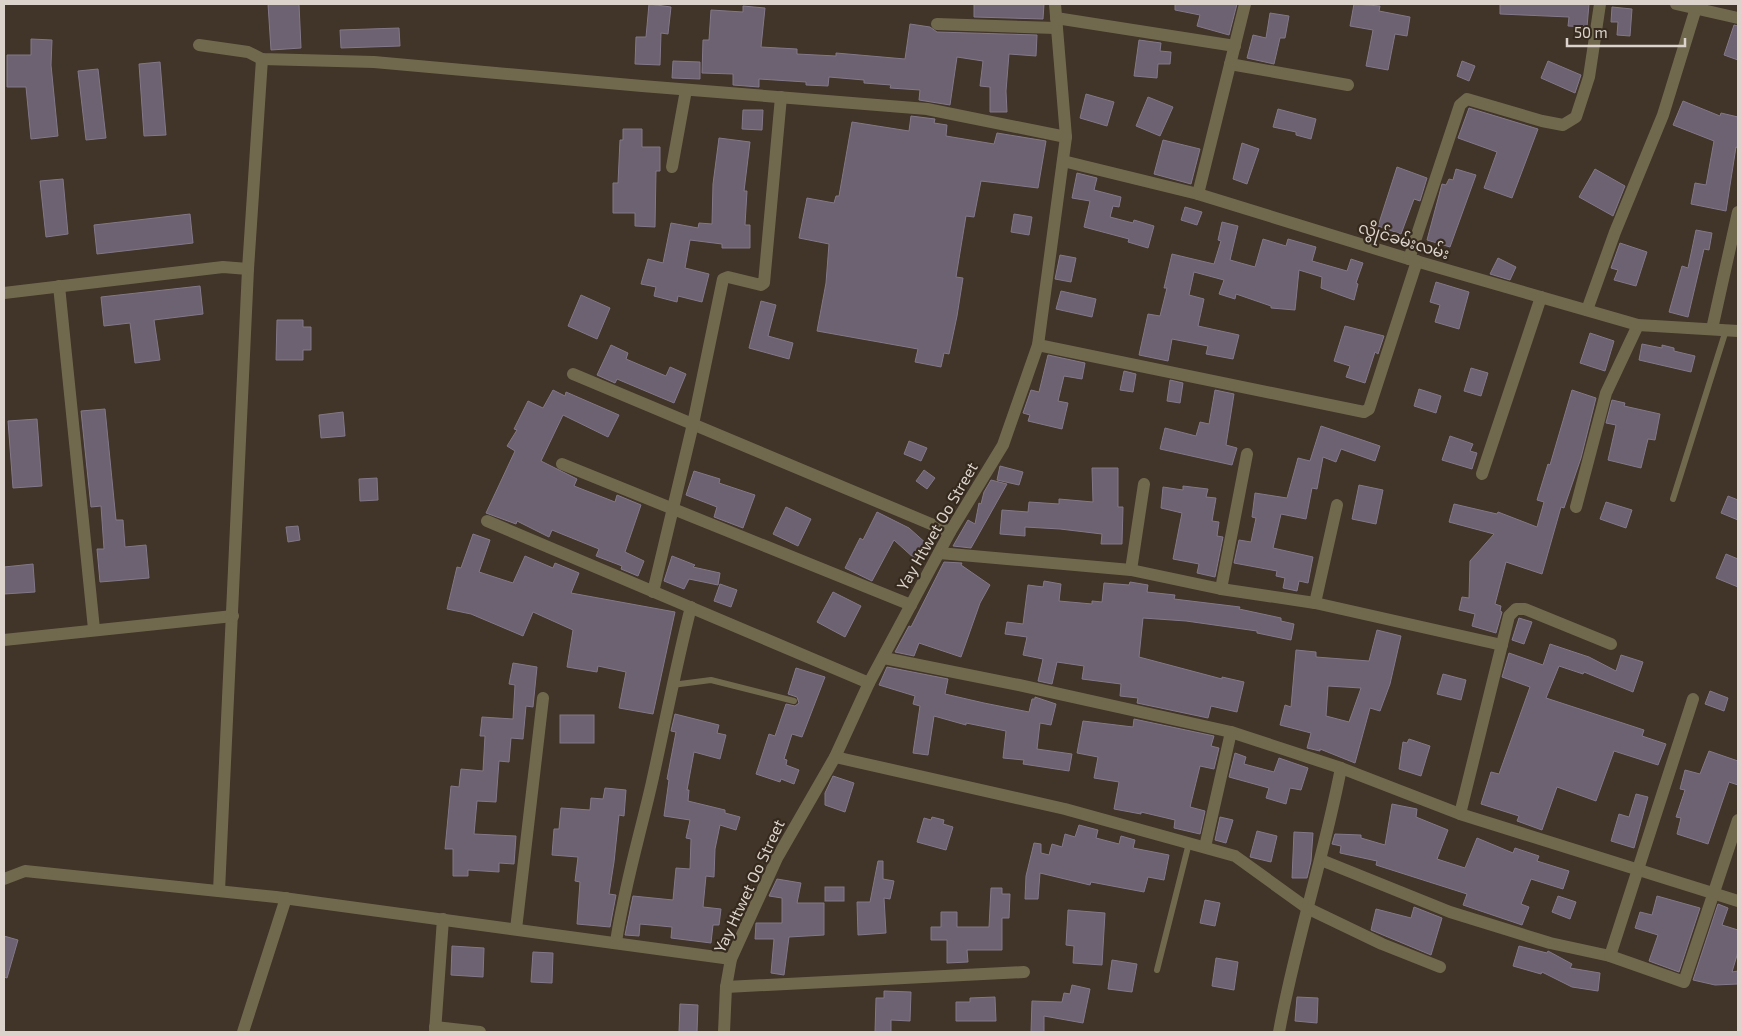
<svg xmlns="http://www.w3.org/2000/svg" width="1742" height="1036" font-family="'Exo 2','Noto Sans Myanmar',sans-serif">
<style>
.building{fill:#6d6272;stroke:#837888;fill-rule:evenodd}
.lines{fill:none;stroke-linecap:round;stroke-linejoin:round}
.service{stroke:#71694e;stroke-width:6}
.minor{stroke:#71694e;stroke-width:12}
.tertiary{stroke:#71694e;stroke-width:12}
.labels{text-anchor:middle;stroke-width:4.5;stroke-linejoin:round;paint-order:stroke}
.street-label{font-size:16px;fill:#dcd4cc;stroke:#362a1e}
</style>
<rect width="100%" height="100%" fill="#413428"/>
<!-- building -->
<g class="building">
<polygon points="268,4 299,4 301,48 271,50"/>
<polygon points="649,4 671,7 668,34 661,33 660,65 635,64 636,37 646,37"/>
<polygon points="974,4 1044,4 1043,19 974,17"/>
<polygon points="1175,4 1237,4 1229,35 1197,26 1200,15 1175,10"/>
<polygon points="1354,4 1380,6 1379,11 1410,17 1407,36 1395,34 1388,70 1366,66 1373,30 1350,26"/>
<polygon points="1500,4 1589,4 1587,27 1568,26 1569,17 1500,14"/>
<polygon points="743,6 765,8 761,47 797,49 797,54 836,56 836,53 905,59 910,24 930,27 937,32 1037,35 1036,56 1009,54 1006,91 1007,112 990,112 990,87 980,86 983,61 957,57 950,105 919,100 920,90 890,88 891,85 864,83 864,80 829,77 828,86 806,85 806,82 759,79 759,87 733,85 733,74 702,73 703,40 709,40 711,10 743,12"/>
<polygon points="1612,7 1632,9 1630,36 1617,35 1618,22 1611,22"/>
<polygon points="1270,13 1289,16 1285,38 1280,38 1274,64 1247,58 1253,35 1266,38"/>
<polygon points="1734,25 1738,26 1738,60 1724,55"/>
<polygon points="399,28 400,46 341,48 340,30"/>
<polygon points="31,39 52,40 51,65 58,136 31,139 26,87 7,87 7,55 31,55"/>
<polygon points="1139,40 1161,43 1160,51 1171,52 1170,64 1158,64 1157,78 1134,76"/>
<polygon points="673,61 700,62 700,79 672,78"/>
<polygon points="1462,61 1475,66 1469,81 1457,76"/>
<polygon points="1548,61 1581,75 1575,93 1541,78"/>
<polygon points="160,62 166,135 144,136 139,64"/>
<polygon points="98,69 106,138 86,140 78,71"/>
<polygon points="1086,94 1114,102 1107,126 1080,118"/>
<polygon points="1148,97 1173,107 1160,136 1136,126"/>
<polygon points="1683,101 1720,116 1721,113 1738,117 1738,148 1736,147 1726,211 1691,204 1695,183 1706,185 1714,141 1673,125"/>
<polygon points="1469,108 1538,129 1512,198 1484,188 1497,152 1458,138"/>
<polygon points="1278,109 1316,119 1311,139 1296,135 1296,132 1273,127"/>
<polygon points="743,110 763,110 762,130 742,129"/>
<polygon points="911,116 935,119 934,123 947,125 946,136 994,144 997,133 1046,141 1038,188 981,181 974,217 966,216 956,277 963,278 957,316 949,354 944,353 941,367 915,362 918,349 817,331 826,283 829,244 799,238 807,198 834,203 836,196 839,196 852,122 909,131"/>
<polygon points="623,129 642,129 642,147 660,147 660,171 656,171 655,227 635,226 635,213 613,213 613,183 618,183 620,140 623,140"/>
<polygon points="719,138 750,142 744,191 747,191 745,225 750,225 750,248 722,248 722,244 690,240 685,268 709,274 702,302 678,296 677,302 654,296 656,287 641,284 648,259 663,263 671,223 698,228 699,223 712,224 713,184"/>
<polygon points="1163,140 1200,149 1191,184 1154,174"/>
<polygon points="1242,143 1259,149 1247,184 1233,179"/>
<polygon points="1397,167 1427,178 1420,201 1414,199 1401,234 1378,226"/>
<polygon points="1456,169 1476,175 1450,247 1427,240 1442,184 1446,185 1449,179 1453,180"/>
<polygon points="1595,169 1625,186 1613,216 1579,197"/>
<polygon points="1077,173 1097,178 1094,190 1121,197 1119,207 1113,206 1110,217 1133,223 1134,220 1154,226 1148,248 1128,242 1129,239 1084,227 1090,201 1072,198"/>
<polygon points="63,179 68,234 46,237 40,181"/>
<polygon points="1185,207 1202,212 1197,225 1181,220"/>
<polygon points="190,214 193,243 97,254 94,225"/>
<polygon points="1014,214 1032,217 1029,235 1011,232"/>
<polygon points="1222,222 1238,226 1230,260 1255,267 1263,239 1286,246 1288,239 1316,247 1312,261 1347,271 1351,259 1363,263 1356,283 1358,284 1354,300 1321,288 1322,277 1299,270 1295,310 1271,308 1271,306 1236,294 1235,299 1219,294 1224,280 1194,272 1189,295 1204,299 1198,326 1239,335 1233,359 1206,354 1208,346 1172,339 1168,361 1139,355 1148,314 1160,316 1167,288 1164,288 1172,254 1214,264 1221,241 1218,240"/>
<polygon points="1696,230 1712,233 1709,250 1704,249 1688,317 1669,312 1682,266 1688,268"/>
<polygon points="1620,243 1647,252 1636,286 1614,280 1618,270 1611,268"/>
<polygon points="1060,255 1076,258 1071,282 1055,279"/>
<polygon points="1498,258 1516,267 1510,280 1490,274"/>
<polygon points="1436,282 1469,292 1459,329 1435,322 1440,305 1430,302"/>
<polygon points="200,286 203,314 154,320 160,360 135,363 130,323 104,326 101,297"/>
<polygon points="1061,291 1096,299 1092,317 1056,309"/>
<polygon points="581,295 610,308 597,339 568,326"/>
<polygon points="761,301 776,305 768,336 793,343 789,359 749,348"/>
<polygon points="277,320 303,320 303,327 311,327 311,350 303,350 303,360 276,360"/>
<polygon points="1345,326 1384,336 1378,354 1375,352 1365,383 1346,377 1350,366 1334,361"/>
<polygon points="1590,333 1614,341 1605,371 1580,363"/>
<polygon points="1642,344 1662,348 1662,345 1674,348 1674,351 1695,356 1691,372 1639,360"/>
<polygon points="611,345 628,353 626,359 666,376 670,367 686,374 674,403 617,379 615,383 597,375"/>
<polygon points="1048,355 1085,363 1082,379 1064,376 1058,401 1068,403 1062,429 1028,421 1030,415 1023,413 1031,390 1039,392"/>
<polygon points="1471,368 1488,373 1481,396 1464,391"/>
<polygon points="1124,371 1136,374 1133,392 1120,390"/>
<polygon points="1170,380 1183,383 1180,403 1167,401"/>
<polygon points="1419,389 1441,396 1436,413 1414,406"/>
<polygon points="553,390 565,396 566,392 619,415 608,437 563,415 541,461 577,479 574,486 615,502 617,495 641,505 625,552 644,561 638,576 621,569 622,566 596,556 599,549 552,530 549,537 517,521 516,524 486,513 515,451 507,446 517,430 514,429 528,401 543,408"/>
<polygon points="1215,390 1234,394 1226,445 1237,448 1232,465 1160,449 1165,428 1196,436 1200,422 1209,424"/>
<polygon points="1572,390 1596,398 1581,458 1564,508 1561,507 1542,574 1506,562 1495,604 1501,606 1500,611 1502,612 1496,633 1472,626 1475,614 1459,610 1462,597 1469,598 1470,561 1494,534 1449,522 1454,504 1497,514 1498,512 1537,527 1544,502 1537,500 1548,464 1550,465"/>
<polygon points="1612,400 1625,403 1624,406 1660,414 1655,440 1648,439 1641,468 1608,460 1616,425 1606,423"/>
<polygon points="105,409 116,520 123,520 125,547 146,545 149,578 100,582 97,549 104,549 101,506 91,507 81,411"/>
<polygon points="343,412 345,436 321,438 319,415"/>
<polygon points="37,419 42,486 13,488 8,421"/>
<polygon points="1321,426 1380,446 1375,461 1341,449 1336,462 1323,457 1317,489 1312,488 1306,519 1281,514 1273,548 1313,557 1308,583 1299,581 1297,591 1283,588 1285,578 1276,576 1277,571 1234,563 1239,540 1251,542 1256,518 1252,517 1255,493 1287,498 1298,458 1310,461"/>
<polygon points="1450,436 1473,444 1470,451 1477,453 1472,469 1442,460"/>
<polygon points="909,441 927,448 921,461 904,454"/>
<polygon points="1000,466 1023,472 1019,485 997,480"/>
<polygon points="1092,468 1118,468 1118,507 1123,507 1122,544 1101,544 1102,534 1060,529 1025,527 1025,536 1000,534 1002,510 1028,512 1029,502 1059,504 1059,499 1093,502"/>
<polygon points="924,470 935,478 927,489 916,481"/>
<polygon points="694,471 720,479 719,483 755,495 743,528 714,517 717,507 686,495"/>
<polygon points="377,478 378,500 360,501 359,479"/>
<polygon points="991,480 1007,484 971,548 953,546 968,520 975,524 979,503 981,504 984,492"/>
<polygon points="1359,485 1383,490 1376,524 1352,519"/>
<polygon points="1183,486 1208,489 1206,497 1216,498 1212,521 1219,522 1217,536 1223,537 1215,577 1197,573 1199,564 1173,559 1182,513 1161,508 1163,487 1183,490"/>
<polygon points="1728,496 1738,500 1738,520 1721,513"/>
<polygon points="1606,502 1632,510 1626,528 1600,519"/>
<polygon points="786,507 811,519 798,546 773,534"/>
<polygon points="877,512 909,528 928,545 915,559 894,540 872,581 845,568 860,538 863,540"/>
<polygon points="298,526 300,540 288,542 286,527"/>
<polygon points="473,534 490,540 479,572 513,583 525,556 553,568 555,563 579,573 571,593 675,612 653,714 619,708 626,672 598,666 597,672 567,667 573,630 533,612 523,636 471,614 447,609 457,567 461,568"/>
<polygon points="1726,554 1738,559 1738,587 1716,578"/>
<polygon points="672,556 695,565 693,567 720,573 718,585 689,579 684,589 664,581"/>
<polygon points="944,562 962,563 961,565 990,585 980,603 961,657 919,643 914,656 895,652 909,626 911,627"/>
<polygon points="33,564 35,592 4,594 4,567"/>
<polygon points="1044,581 1061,584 1059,601 1092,604 1092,601 1102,602 1104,583 1129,585 1130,582 1148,585 1147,592 1175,595 1174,599 1240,607 1239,609 1281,618 1281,621 1294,624 1291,640 1257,633 1257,631 1186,621 1143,618 1139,657 1222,679 1222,677 1244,682 1237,712 1211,706 1208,718 1137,703 1138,698 1120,696 1121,684 1082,679 1084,666 1057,662 1052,684 1038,681 1043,659 1023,655 1027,637 1005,634 1007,622 1023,624 1028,585 1043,587"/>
<polygon points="720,584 737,590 731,607 714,601"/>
<polygon points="833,592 861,606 845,637 817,622"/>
<polygon points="1519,618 1532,622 1524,644 1512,640"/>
<path d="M1377 630 1401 636 1390 684 1380 711 1370 708 1355 763 1320 749V751L1307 748 1311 733 1280 725 1285 705 1291 707 1296 650 1316 652V657L1369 661ZM1328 686 1361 688 1349 722 1326 716Z"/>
<polygon points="1550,644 1589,657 1616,671 1621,655 1643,662 1633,692 1584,672 1583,674 1559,666 1546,698 1644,730 1642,736 1666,744 1658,765 1614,751 1596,801 1557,787 1542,830 1517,821 1519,816 1481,804 1491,772 1499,774 1530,687 1502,677 1509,653 1543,665"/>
<polygon points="513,663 537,667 533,707 526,706 523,739 511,738 509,762 499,761 496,802 477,801 474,834 516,836 514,864 499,863 499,872 468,870 468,876 453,876 453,849 445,849 451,786 459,787 461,769 483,771 485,736 480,736 482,717 513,719 515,685 509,684"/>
<polygon points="887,667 948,679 945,694 984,703 1029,712 1032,699 1035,699 1035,697 1056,704 1051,725 1040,723 1037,749 1072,754 1069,771 1023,764 1024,760 1003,758 1006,731 966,723 966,725 934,716 928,755 913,753 920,706 913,704 915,696 879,685"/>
<polygon points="796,668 825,677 802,737 792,734 784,759 787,760 786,765 799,770 794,784 781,779 780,782 756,774 769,734 775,736 786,704 795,706 799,703 797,697 788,694"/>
<polygon points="1443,674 1466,680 1461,700 1437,694"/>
<polygon points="1710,691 1728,698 1724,711 1705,704"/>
<polygon points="675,714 719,725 717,733 726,735 720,759 694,752 687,790 689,790 688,801 725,810 725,813 740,817 736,830 720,825 715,849 714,877 706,876 703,907 721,909 719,925 713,925 711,943 671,938 672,927 640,924 639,936 625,935 633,896 673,900 676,868 690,869 691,839 686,838 690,820 664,816 669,780 667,779 676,732 671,731"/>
<rect x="560" y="715" width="34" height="28"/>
<polygon points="1134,719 1214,736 1211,746 1219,748 1214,769 1200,766 1190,807 1205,811 1200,834 1174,828 1175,820 1141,812 1141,814 1114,809 1119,782 1094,778 1098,757 1077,753 1083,721 1133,727"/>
<polygon points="1409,739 1430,746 1421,776 1399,769 1403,742 1407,743"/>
<polygon points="1709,751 1738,761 1738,785 1729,782 1708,844 1677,834 1681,818 1676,817 1685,790 1680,789 1685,770 1700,774"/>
<polygon points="1235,753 1246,757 1244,764 1274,772 1279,758 1308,768 1301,790 1290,788 1286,804 1266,798 1269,788 1229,777"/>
<polygon points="833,776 854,783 845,812 825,805 825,793"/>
<polygon points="605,788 626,790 624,816 619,815 614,862 609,894 616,895 610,927 577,924 580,882 575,881 578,857 552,855 554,829 559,829 561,808 590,810 591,798 603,799"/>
<polygon points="1636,794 1648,797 1634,848 1611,841 1619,814 1629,817"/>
<polygon points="1392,804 1417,809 1416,817 1448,830 1437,859 1465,868 1477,838 1513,853 1515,848 1539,856 1537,861 1569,871 1563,889 1531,879 1521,904 1529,907 1522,925 1463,905 1467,894 1376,865 1377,861 1340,853 1341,846 1332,844 1335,834 1361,835 1361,838 1385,845"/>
<polygon points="932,817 944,820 943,824 953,827 946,850 917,842 924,818 931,820"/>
<polygon points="1220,817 1233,820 1226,843 1215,840"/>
<polygon points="1079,825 1098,830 1096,838 1119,844 1121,836 1135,840 1133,848 1169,855 1164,880 1148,877 1144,892 1091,882 1090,885 1040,873 1038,899 1025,899 1026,876 1034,843 1041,844 1041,853 1049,855 1052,844 1062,847 1065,834 1075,837"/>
<polygon points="1257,831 1277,836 1271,862 1250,857"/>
<polygon points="1294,832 1313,833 1311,861 1307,878 1292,878"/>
<polygon points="878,861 883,861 883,879 894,881 890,899 884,898 886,933 858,935 857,902 870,902"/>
<polygon points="777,879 801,883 797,903 824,903 824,935 789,937 784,975 771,973 774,939 755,939 756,923 782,923 782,898 769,896"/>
<rect x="825" y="887" width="19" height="14"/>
<polygon points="991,888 1002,888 1002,894 1010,894 1009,918 1002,918 1002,950 967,950 968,962 947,963 947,940 931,940 931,927 941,927 941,912 957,912 957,927 989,927"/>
<polygon points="1558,896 1576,902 1570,919 1552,912"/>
<polygon points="1657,896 1700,908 1679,972 1649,961 1658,935 1635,928 1640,912 1652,915"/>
<polygon points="1205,900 1220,903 1215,926 1200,923"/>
<polygon points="1718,904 1728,908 1722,925 1738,930 1738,952 1732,972 1738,971 1738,984 1715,985 1693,980"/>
<polygon points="1414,907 1442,918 1431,955 1371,930 1376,909 1411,918"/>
<polygon points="1068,910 1105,913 1102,965 1073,963 1074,946 1066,945"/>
<polygon points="4,936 18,940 7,978 4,977"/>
<polygon points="452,946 484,948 483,977 451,975"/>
<polygon points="1519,946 1547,953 1548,951 1572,964 1570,968 1600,973 1598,991 1572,987 1542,972 1541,974 1513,966"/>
<polygon points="533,952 553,953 552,983 531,982"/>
<polygon points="1216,958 1238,962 1234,990 1212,986"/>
<polygon points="1112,960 1137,964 1132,992 1108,989"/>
<polygon points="1072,985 1090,989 1083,1023 1044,1016 1044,1032 1031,1032 1032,1001 1062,1002 1064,993 1070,994"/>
<polygon points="884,991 911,992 910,1021 891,1020 891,1032 875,1032 876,998 884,998"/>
<polygon points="995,997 996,1021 956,1021 956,1002 970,1002 970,998"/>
<polygon points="1297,997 1318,998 1317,1023 1295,1021"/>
<polygon points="680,1004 698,1005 697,1032 679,1032"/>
</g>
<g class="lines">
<!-- service -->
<g class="service">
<polyline points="1673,499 1726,330"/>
<polyline points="672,685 711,680 794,701"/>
<polyline points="1157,970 1189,843"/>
</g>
<!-- minor -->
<g class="minor">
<polyline points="1676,4 1738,18"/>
<polyline points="1056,18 1235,46"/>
<polyline points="937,24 1056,28"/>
<polyline points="199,45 248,52 262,59 374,62 642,86 927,109 1066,137"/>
<polyline points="1230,64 1348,85"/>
<polyline points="1063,161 1198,194 1409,259 1638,325 1738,331"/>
<polyline points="672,167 686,90"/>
<polyline points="1198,194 1245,4"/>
<polyline points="1409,259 1460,105 1467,99 1542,121 1563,125 1576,117 1589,77 1600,4"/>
<polyline points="59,286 94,629"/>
<polyline points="4,293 223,267 248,269"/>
<polyline points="1587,310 1615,232 1663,115 1696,8"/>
<polyline points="1712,329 1738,212"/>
<polyline points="1038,345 1364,412 1369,409 1417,261"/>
<polyline points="573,374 950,532"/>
<polyline points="562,464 911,605"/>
<polyline points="1482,474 1541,297"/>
<polyline points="1576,507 1606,393 1638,325"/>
<polyline points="487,521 869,683"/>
<polyline points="939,553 1131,570 1221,589 1315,603 1502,645"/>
<polyline points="1131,570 1144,484"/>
<polyline points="1221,589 1247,454"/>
<polyline points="653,592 693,424 723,279 728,277 761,285 764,283 781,97"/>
<polyline points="1315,603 1337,505"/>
<polyline points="4,640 233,616"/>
<polyline points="884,658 1019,685 1231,732 1341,768 1460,814 1738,901"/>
<polyline points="835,757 1065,809 1235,856 1307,908 1382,944 1440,967"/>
<polyline points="1460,814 1509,616 1516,609 1525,609 1611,644"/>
<polyline points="1205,847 1231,732"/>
<polyline points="1321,860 1450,912 1550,943 1610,956 1693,699"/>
<polyline points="219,891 248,269 262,59"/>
<polyline points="516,929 543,698"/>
<path d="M616 942C624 887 640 835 652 782 665 724 676 665 691 607"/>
<polyline points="1610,956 1684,982 1738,820"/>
<polyline points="726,987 1024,972"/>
<polyline points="435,1027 480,1032"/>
<polyline points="243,1032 286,898"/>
<polyline points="435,1032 443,919"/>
<polyline points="724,1032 726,987 731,959 777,858 835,757 869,683 950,532 1003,445 1038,345 1066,137 1055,4"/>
<path d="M1279 1032C1295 943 1324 857 1341 768"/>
</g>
<!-- tertiary -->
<polyline class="tertiary" points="4,879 25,871 276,897 731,959"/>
</g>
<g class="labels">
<!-- street labels -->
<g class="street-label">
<text transform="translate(1404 240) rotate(17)" y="6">လွိုင်ခမ်းလမ်း</text>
<text transform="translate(937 526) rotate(-60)" y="6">Yay Htwet Oo Street</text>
<text transform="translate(749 886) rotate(-65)" y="6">Yay Htwet Oo Street</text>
</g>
</g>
<!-- border -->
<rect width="1742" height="1036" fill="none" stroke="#dcd4cc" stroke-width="10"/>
<!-- scale -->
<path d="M1567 38v8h118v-8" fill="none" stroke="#dcd4cc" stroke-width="2.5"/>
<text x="1574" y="38" font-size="15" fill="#dcd4cc" stroke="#362a1e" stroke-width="4" paint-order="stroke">50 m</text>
</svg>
